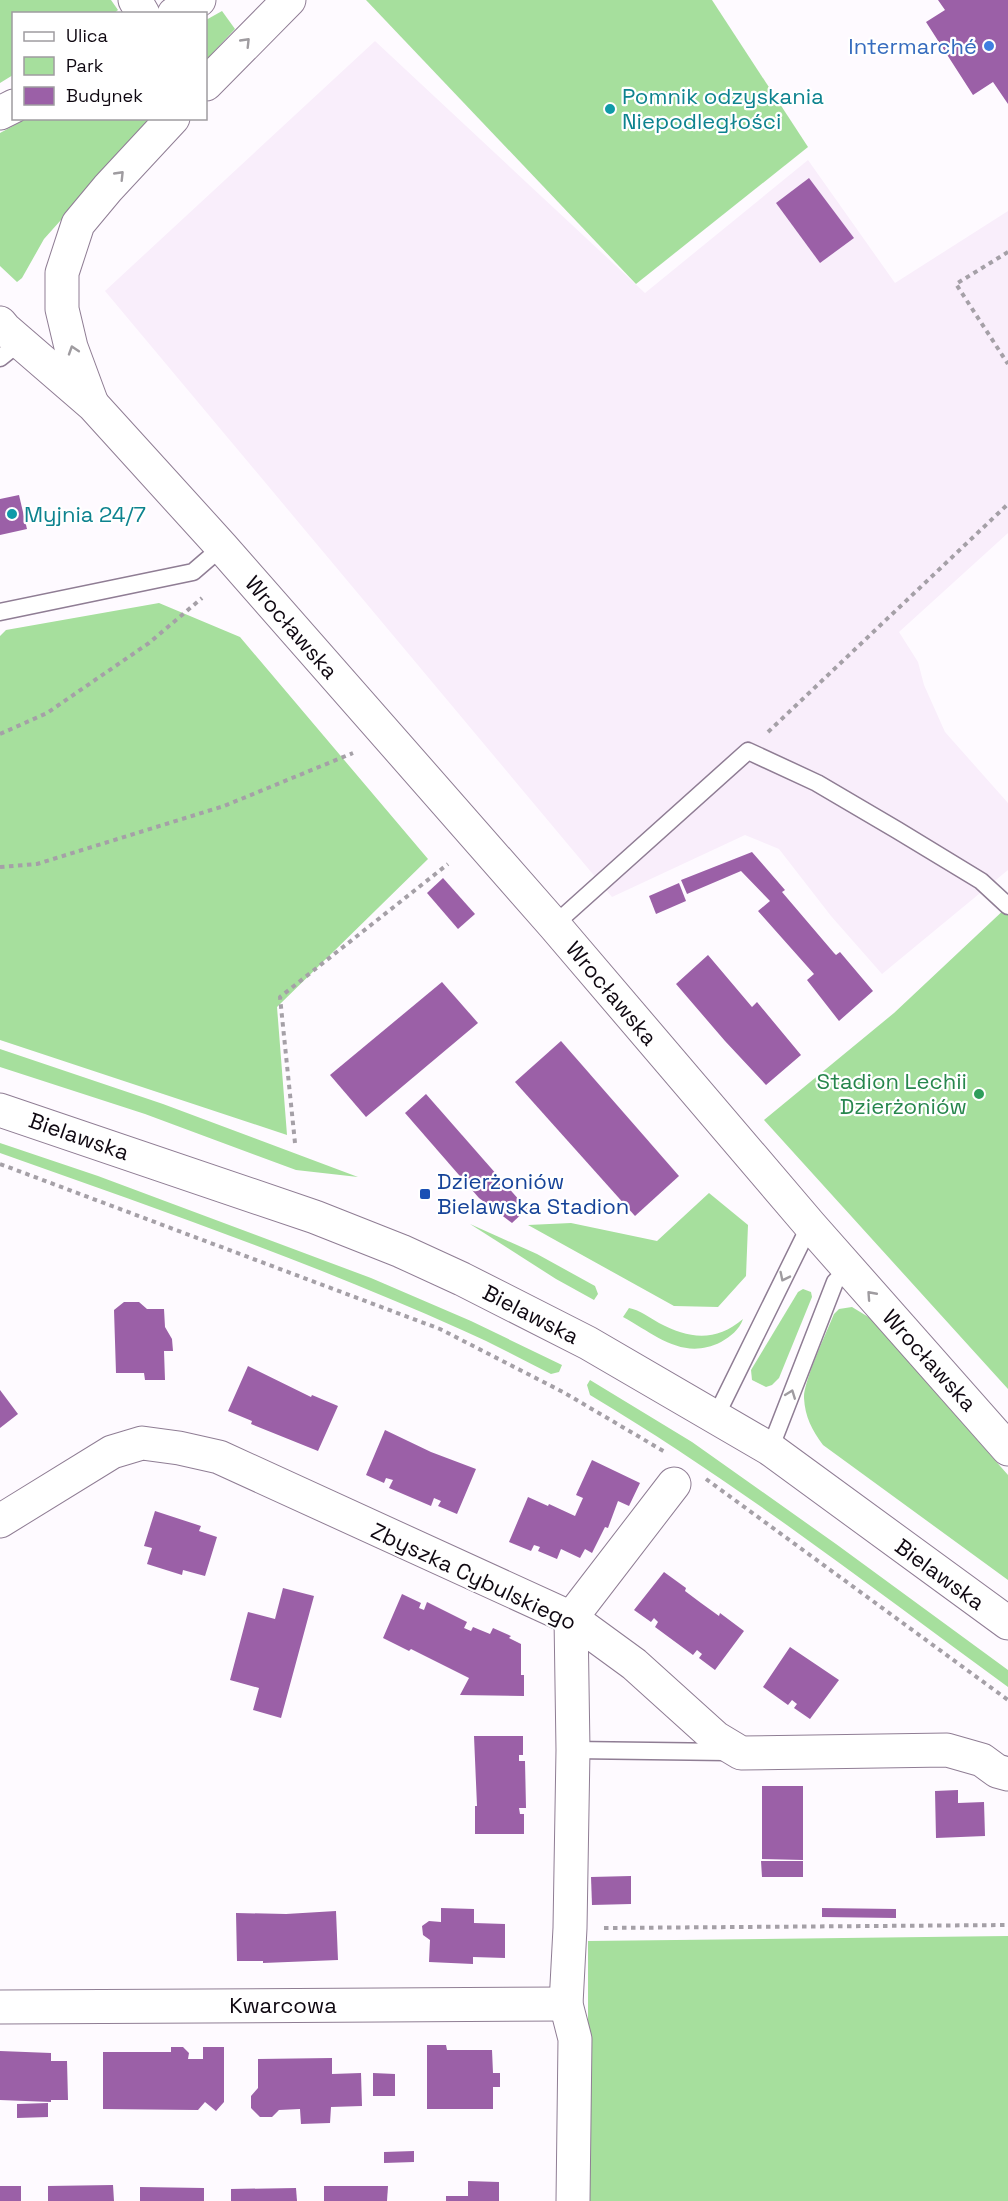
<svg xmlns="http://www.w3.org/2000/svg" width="1008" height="2201" font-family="'Space Grotesk',sans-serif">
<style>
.built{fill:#f9eefb}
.green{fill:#a6df9d}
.building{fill:#9b60a7}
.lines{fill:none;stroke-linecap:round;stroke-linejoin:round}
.service-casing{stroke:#8f7d94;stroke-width:19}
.minor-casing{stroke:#8f7d94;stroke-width:35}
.tertiary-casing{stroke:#8f7d94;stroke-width:35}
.secondary-casing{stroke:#8f7d94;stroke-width:35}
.path{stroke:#a5a0a7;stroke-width:4;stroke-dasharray:4.5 4.5;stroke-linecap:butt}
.service{stroke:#fff;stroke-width:16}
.minor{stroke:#fff;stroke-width:33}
.tertiary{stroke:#fff;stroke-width:33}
.secondary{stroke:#fff;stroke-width:33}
.oneway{stroke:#9f9ca0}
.shop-dot{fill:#3f7fe0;stroke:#fff;stroke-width:2}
.culture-dot{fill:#0f9aa8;stroke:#fff;stroke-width:2}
.leisure-dot{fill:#2e9e5b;stroke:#fff;stroke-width:2}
.transit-dot{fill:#1a4fb4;stroke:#fff;stroke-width:2}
.labels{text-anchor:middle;stroke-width:4.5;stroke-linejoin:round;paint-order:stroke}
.shop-label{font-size:22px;fill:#366cbe;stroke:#fff;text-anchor:end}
.culture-label{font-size:22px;fill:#0d838f;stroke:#fff;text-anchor:start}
.street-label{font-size:22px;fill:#0f0811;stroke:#fff}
.leisure-label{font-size:22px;fill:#27864d;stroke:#fff;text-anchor:end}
.transit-label{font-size:22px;fill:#164399;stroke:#fff;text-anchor:start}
</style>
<rect width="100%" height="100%" fill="#fefaff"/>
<!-- built -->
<polygon class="built" points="375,41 645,293 808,160 895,283 1008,211 1008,533 899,632 918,662 924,685 945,732 1008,803 1008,870 882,974 831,916 779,849 745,835 612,897 105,291"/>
<!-- green -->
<g class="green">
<polygon points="0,0 111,0 118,10 113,14 14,14 13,75 0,83"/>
<polygon points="366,0 712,0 808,147 636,284"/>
<polygon points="222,11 235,29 206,60 206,20"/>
<polygon points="26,119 151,119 44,239 22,278 17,282 0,266 0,133"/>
<polygon points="159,603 240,637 428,859 277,1007 287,1135 0,1040 0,636 6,630"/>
<polygon points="1008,906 1008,1389 764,1120 894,1013"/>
<polygon points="0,1049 163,1104 358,1177 296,1170 145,1114 0,1067"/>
<path d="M0 1143 98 1176 371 1278 471 1321 562 1365 559 1372 551 1374C521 1359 492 1343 462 1330 311 1262 155 1208 0 1153Z"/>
<polygon points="709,1193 748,1225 746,1276 718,1307 674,1306 528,1225 571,1223 657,1241"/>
<polygon points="470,1224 537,1254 595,1286 598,1294 594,1300 556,1279"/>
<polygon points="803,1289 811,1292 812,1297 779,1378 772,1385 766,1387 752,1380 751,1370 798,1292"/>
<path d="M852 1307 870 1318 1008 1475V1580L823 1445C812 1430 805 1417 804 1398 803 1383 827 1331 834 1314L839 1309Z"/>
<path d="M629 1308C639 1310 649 1317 659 1323 689 1339 716 1342 743 1319 739 1330 731 1336 721 1342 683 1361 656 1335 623 1317Z"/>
<path d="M590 1380 692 1442 836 1544 1008 1670V1687C871 1587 736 1482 590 1395L587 1385Z"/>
<polygon points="1008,1936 1008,2201 588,2201 588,1941"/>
</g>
<!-- building -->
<g class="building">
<polygon points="938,0 1008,0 1008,104 993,82 973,95 926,22 945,10"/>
<polygon points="809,178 854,238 820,263 776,203"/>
<polygon points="19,495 27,529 0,535 0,499"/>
<polygon points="752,852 785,890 782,892 834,953 836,955 840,952 873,991 839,1021 807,980 814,974 758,911 770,901 741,871 687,894 681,880"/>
<polygon points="443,878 475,914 458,929 427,893"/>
<polygon points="679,883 686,901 656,914 649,896"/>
<polygon points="708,955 752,1007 757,1002 801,1055 766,1085 725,1041 676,984"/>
<polygon points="442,982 478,1023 366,1117 330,1075"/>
<polygon points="561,1041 679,1176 635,1216 515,1082"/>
<polygon points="426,1094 527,1209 512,1223 479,1198 405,1113"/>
<polygon points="124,1302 139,1302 147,1309 164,1309 165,1327 172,1339 173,1351 164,1351 165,1380 145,1380 144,1373 116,1373 114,1310"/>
<polygon points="248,1366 311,1397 312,1395 338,1406 318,1451 251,1424 252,1421 228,1411"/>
<polygon points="0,1390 18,1414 0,1428"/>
<polygon points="385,1430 431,1452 476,1469 457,1514 438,1506 441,1501 434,1498 431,1506 389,1488 393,1480 386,1478 384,1483 366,1475"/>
<polygon points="592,1460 640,1483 629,1506 618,1501 608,1528 605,1527 592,1553 585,1549 580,1558 561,1549 557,1559 538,1551 540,1547 534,1545 531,1551 509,1542 528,1497 548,1506 549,1504 575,1516 583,1498 576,1495"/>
<polygon points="155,1511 201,1526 199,1531 217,1537 205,1576 183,1570 182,1575 147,1564 152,1548 144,1546"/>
<polygon points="664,1572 686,1588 685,1591 701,1603 719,1616 720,1613 744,1631 715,1670 699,1658 702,1654 697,1650 693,1655 655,1627 658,1622 654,1618 651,1622 634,1610"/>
<polygon points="283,1588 314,1596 281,1718 253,1710 259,1688 230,1680 248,1612 275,1619"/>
<polygon points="402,1594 421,1603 419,1608 424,1610 427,1602 467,1622 464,1628 471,1631 473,1627 490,1634 493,1628 511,1636 509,1638 521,1644 521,1675 524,1675 524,1696 460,1695 469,1678 411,1649 409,1651 383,1638"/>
<polygon points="790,1647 839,1680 810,1719 794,1708 797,1704 792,1700 788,1705 763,1687"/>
<polygon points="474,1736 523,1736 523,1755 519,1755 519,1761 525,1761 526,1808 519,1808 520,1814 524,1814 524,1834 475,1834 475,1806 477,1806"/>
<polygon points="762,1786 803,1786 803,1860 762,1859"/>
<polygon points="958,1790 958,1803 984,1802 985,1836 936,1838 935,1791"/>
<polygon points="761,1861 803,1861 803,1877 762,1877"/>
<polygon points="631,1876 631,1904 592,1905 591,1877"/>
<polygon points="441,1908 474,1909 474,1923 505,1924 505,1958 473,1957 473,1964 429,1962 430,1940 423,1935 422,1926 429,1921 441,1922"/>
<polygon points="822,1908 896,1909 896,1918 822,1917"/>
<polygon points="336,1911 338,1960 263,1963 263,1961 237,1961 236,1913 286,1914"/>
<polygon points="427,2045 446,2045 447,2050 492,2050 493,2073 500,2073 500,2087 493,2087 493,2109 427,2109"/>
<polygon points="171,2047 183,2047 189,2053 188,2059 203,2059 203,2047 224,2047 224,2102 216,2111 205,2102 198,2110 103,2109 103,2052 171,2052"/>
<polygon points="0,2051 51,2053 51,2061 67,2061 68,2100 51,2100 51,2102 0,2100"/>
<polygon points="332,2058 332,2074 361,2073 362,2106 331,2107 330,2123 301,2124 300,2109 279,2110 272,2117 260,2117 251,2108 251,2096 258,2088 258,2059"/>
<polygon points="373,2073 395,2074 395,2096 373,2096"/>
<polygon points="48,2103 48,2117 17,2118 17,2104"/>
<polygon points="414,2151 414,2162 384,2163 384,2152"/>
<polygon points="468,2181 499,2182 499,2201 446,2201 446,2196 468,2196"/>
<polygon points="113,2185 114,2201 48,2201 48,2186"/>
<rect x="0" y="2186" width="21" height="15"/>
<polygon points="324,2186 388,2186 387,2201 324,2201"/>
<polygon points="140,2187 204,2188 204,2201 140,2201"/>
<polygon points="296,2188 297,2201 231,2201 231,2189"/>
</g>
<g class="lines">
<defs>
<g id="service">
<polyline points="0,358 20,342"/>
<polyline points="0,612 193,572 222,547"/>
<polyline points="554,925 748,751 817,783 897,830 981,881 1008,906"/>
<polyline points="716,1416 810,1225"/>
<polyline points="770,1449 835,1282 848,1269"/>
<polyline points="573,1750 728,1752"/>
</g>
<g id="minor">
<polyline points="135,0 143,14"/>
<polyline points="206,84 289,0"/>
<polyline points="0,323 5,329 93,405 222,547 554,925 810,1225 1008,1449"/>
<polyline points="91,401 71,347 62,309 62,273 78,224 108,188 173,118"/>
<polyline points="0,1521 112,1452 142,1443 179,1448 219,1457 571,1618 634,1664 716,1738 741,1753 947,1750 982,1760 997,1771 1008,1774"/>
<polyline points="0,2007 566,2004"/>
<polyline points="573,2201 575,2039 566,2004 570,1928 573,1750 571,1618 674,1484"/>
</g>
<g id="tertiary">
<polyline points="174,14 199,0"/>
<polyline points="0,113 14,106"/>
</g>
<polyline id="secondary" points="0,1110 315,1217 401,1251 462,1279 588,1343 770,1449 1008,1623"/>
</defs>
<!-- service casing -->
<use href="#service" class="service-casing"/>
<!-- minor casing -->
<use href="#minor" class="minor-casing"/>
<!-- tertiary casing -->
<use href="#tertiary" class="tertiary-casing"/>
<!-- secondary casing -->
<use href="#secondary" class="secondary-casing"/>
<!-- path -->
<g class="path">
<polyline points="1008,252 956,284 1008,364"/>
<polyline points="768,732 1008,504"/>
<polyline points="0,734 47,713 149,643 202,598"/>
<polyline points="0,867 37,864 224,806 353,753"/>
<polyline points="295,1143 280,997 448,864"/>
<polyline points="0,1164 440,1329 563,1392 665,1452"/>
<polyline points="706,1479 1008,1700"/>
<polyline points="604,1928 1008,1925"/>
</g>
<!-- service -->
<use href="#service" class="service"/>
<!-- minor -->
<use href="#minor" class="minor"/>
<!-- tertiary -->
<use href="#tertiary" class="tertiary"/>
<!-- secondary -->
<use href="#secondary" class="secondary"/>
</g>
<!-- one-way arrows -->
<defs><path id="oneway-chevron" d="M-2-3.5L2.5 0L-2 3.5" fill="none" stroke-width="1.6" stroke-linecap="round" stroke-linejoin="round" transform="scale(1.5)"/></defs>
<g class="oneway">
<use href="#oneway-chevron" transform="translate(246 42) rotate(-46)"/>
<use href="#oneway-chevron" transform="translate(120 175) rotate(-46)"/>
<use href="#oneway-chevron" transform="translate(73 350) rotate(-108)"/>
<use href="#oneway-chevron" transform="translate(784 1277) rotate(116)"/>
<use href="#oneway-chevron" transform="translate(871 1295) rotate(-132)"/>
<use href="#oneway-chevron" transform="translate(791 1394) rotate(-69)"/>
</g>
<!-- markers -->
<circle class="shop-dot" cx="989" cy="46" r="6"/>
<g class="culture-dot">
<circle cx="610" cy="109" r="6"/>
<circle cx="12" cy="514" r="6"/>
</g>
<circle class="leisure-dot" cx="979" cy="1094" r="6"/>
<rect class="transit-dot" x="419" y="1188" width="12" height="12" rx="3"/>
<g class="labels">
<!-- shop labels -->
<g class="shop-label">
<text x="977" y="54">Intermarché</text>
</g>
<!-- culture labels -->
<g class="culture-label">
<text x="622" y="104">Pomnik odzyskania<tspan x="622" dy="25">Niepodległości</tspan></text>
<text x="24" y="522">Myjnia 24/7</text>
</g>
<!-- street labels -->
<g class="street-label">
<text transform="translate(292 627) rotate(49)" y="8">Wrocławska</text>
<text transform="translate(612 993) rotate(50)" y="8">Wrocławska</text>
<text transform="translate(79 1136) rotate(19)" y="8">Bielawska</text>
<text transform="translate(531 1314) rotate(27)" y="8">Bielawska</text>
<text transform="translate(930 1360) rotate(48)" y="8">Wrocławska</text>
<text transform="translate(940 1574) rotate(36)" y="8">Bielawska</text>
<text transform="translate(474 1576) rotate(25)" y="8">Zbyszka Cybulskiego</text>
<text x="283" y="2013">Kwarcowa</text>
</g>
<!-- leisure labels -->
<g class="leisure-label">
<text x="967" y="1089">Stadion Lechii<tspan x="967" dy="25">Dzierżoniów</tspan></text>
</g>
<!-- transit labels -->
<g class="transit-label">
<text x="437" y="1189">Dzierżoniów<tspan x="437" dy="25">Bielawska Stadion</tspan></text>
</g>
</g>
<!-- legend -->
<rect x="12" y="12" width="195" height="108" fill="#ffffff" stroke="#9f9ca0" stroke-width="1.5"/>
<rect x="24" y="32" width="30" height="9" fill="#ffffff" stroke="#9f9ca0" stroke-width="1.5"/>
<text x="66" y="42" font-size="18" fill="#0f0811">Ulica</text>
<rect x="24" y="57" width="30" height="18" fill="#a6df9d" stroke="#9f9ca0" stroke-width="1.5"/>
<text x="66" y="72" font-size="18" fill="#0f0811">Park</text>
<rect x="24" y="87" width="30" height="18" fill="#9b60a7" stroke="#9f9ca0" stroke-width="1.5"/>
<text x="66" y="102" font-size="18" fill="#0f0811">Budynek</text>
</svg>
